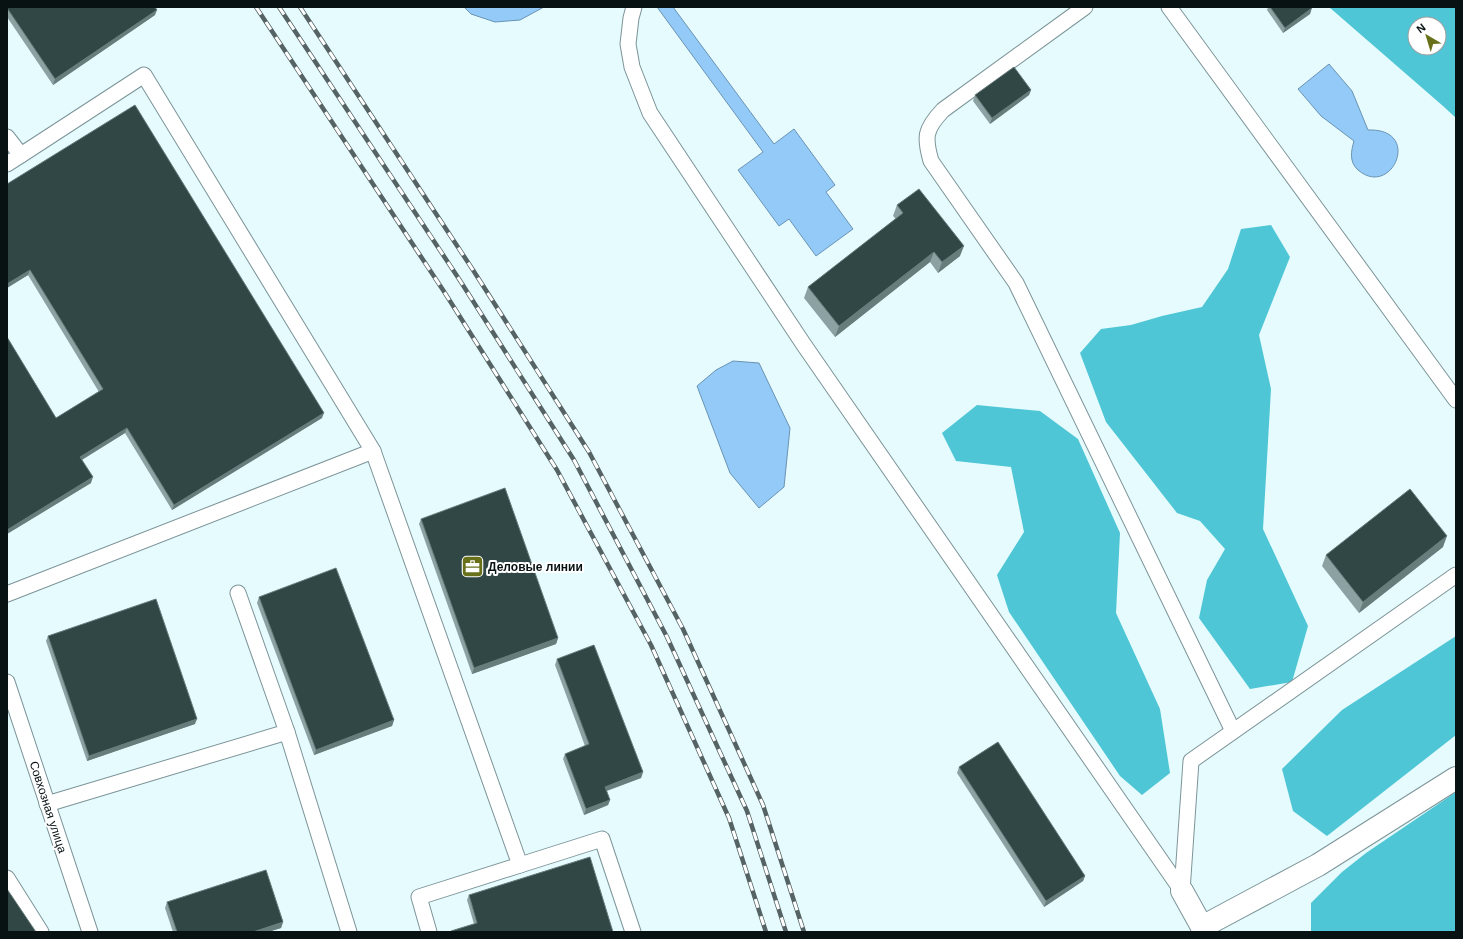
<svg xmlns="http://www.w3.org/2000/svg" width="1463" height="939" font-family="Helvetica,sans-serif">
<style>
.forest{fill:#4ec6d5;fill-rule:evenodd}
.water{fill:#93caf7;stroke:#6a93b3}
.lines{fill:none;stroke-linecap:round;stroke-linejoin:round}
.lane-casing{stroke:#7c9498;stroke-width:17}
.street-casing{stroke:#7c9498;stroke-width:24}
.lane{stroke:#fff;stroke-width:15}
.street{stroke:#fff;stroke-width:22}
.rail-casing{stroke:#566365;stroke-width:4.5}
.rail{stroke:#fff;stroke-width:3;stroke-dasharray:9;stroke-linecap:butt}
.wall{fill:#8ca1a2}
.shaded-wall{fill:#677d7c}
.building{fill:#314745;stroke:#677d7c}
.labels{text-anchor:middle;stroke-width:4;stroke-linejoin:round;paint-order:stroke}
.poi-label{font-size:12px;font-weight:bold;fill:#091213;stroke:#fff;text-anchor:start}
.street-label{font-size:12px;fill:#091213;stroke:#fff}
</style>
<rect width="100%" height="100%" fill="#e6fbfe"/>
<!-- forest -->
<g class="forest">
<path d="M1329 7H1456V118L1443 106ZM1415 24H1439V48H1415Z"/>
<polygon points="1271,225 1290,257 1259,335 1271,389 1263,529 1308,626 1292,682 1250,689 1199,618 1207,580 1225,549 1200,521 1177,513 1106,422 1080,353 1101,329 1131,325 1162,316 1202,307 1228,269 1241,229"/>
<polygon points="977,405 1040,411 1078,439 1120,533 1116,613 1160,709 1170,773 1142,795 1120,776 1009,612 997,575 1024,532 1011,467 956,461 942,433"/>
<polygon points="1456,636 1456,735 1327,836 1293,811 1282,769 1342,710"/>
<polygon points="1456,792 1456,932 1311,932 1311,903 1342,872 1366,853"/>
</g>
<!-- water -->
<g class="water">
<polygon points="464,7 544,7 520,20 495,22 471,14"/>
<polygon points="657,7 673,7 774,144 794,129 835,185 826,192 853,229 816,256 789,219 779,226 738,170 763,152"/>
<path d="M1329 64 1352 91 1368 130C1423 128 1392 199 1358 170 1349 162 1351 151 1354 141L1321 116 1298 89Z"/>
<polygon points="733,361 759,363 790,428 784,487 759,508 730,473 697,386 716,370"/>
</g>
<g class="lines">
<defs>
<g id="lane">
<polyline points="634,7 631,18 628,44 632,67 650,113 804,345 1182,891"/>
<path d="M1085 7 943 110C925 129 924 137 931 161L1016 283 1233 731"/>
<polyline points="1169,7 1456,400"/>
<polyline points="7,137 21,155 144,75 373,451"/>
<polyline points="7,164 21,155"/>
<polyline points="7,594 373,451 520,865 419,897 429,932"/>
<polyline points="7,682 90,932"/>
<polyline points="287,732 349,932"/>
<polyline points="47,804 287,732 238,593"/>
<polyline points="520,865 602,839 633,932"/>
<polyline points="7,878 41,932"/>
<polyline points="1182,891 1191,761 1456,575"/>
</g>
<g id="street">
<polyline points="1182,891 1202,927 1203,932"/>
<polyline points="1202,927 1318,865 1456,778"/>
</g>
</defs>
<!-- lane casing -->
<use href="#lane" class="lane-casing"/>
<!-- street casing -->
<use href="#street" class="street-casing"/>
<!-- lane -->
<use href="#lane" class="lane"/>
<!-- street -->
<use href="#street" class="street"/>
<defs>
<g id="rail">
<polyline points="256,7 443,290 557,470 651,645 729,818 766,932"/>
<polyline points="279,7 459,279 574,460 667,637 747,811 786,932"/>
<polyline points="300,7 473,270 589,452 683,629 763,805 804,932"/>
</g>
</defs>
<!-- rail casing -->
<use href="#rail" class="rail-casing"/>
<!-- rail -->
<use href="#rail" class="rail"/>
</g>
<!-- wall -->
<g class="wall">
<polygon points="7,7 155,15 53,85 7,17"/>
<polygon points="1268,7 1311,7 1310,14 1283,33 1267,10"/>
<polygon points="1031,90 1029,95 990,124 973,101 975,95"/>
<polygon points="7,184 322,418 172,510 125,433 82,460 91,483 7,534 7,337 56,418 99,392 28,275 7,288"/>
<polygon points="897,205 960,256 938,273 930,262 835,337 804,298 808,287 896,219 893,216"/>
<polygon points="421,519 558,638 556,644 472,674 419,524"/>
<polygon points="1443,547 1359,613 1322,566 1326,555"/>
<polygon points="259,597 394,720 392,726 314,755 257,603"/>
<polygon points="48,636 195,724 87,761 46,641"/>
<polygon points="557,659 643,772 641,778 607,791 610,800 608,805 584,815 563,759 565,754 585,746 555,665"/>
<polygon points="959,767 1085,876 1083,881 1044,907 957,773"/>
<polygon points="469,895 613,932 451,932 451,931 474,924 467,900"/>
<polygon points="167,902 283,922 281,928 268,932 173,932 165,908"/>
</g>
<!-- shaded-wall -->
<g class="shaded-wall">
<polygon points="1312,8 1310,14 1283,33 1285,28"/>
<polygon points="157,10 155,15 53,85 55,79"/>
<polygon points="1031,90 1029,95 990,124 992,118"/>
<polygon points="964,246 960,256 938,273 942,262"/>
<polygon points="934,252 930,262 835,337 839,326"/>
<polygon points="30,270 28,275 7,288 7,284"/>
<polygon points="324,413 322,418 172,510 174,505"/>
<polygon points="127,428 125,433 78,462 80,457"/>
<polygon points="93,477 91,483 7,534 7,530"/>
<polygon points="1447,536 1443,547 1359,613 1363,602"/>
<polygon points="558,638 556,644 472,674 474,668"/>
<polygon points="197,719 195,724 87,761 89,756"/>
<polygon points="394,720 392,726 314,755 316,750"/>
<polygon points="643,772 641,778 603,792 605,787"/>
<polygon points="610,800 608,805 584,815 586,809"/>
<polygon points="1085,876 1083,881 1044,907 1046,901"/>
<polygon points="283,922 281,928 268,932 253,932"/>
</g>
<!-- building -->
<g class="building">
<polygon points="7,7 155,7 157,10 55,79 7,8"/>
<polygon points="1270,7 1311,7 1312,8 1285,28"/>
<polygon points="1014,67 1031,90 992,118 975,95"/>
<polygon points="135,105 324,413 174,505 127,428 80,457 93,477 7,530 7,337 56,418 103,389 30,270 7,284 7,184"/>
<polygon points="919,189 964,246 942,262 934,252 839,326 808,287 903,213 897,205"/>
<polygon points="505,488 558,638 474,668 421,519"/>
<polygon points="1410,489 1447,536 1363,602 1326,555"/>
<polygon points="336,568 394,720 316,750 259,597"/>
<polygon points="156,599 197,719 89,756 48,636"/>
<polygon points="594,645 643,772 605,787 610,800 586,809 565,754 589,744 557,659"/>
<polygon points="998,742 1085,876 1046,901 959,767"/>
<polygon points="590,857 613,932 452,932 451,931 477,923 469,895"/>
<polygon points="266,870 283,922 253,932 177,932 167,902"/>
<polygon points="7,889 36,932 7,932"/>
</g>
<!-- icons -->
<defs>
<symbol id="office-square" viewBox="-11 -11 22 22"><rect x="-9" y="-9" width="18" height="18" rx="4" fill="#68711a" stroke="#fff"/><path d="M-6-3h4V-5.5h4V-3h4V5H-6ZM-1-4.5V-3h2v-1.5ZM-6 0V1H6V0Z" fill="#fff"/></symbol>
</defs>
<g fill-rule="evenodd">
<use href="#office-square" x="460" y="554" width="25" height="25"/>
</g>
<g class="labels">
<!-- poi labels -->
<g class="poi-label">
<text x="488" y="571">Деловые линии</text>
</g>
<!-- street labels -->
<g class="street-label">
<text transform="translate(48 807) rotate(72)" y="4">Совхозная улица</text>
</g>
</g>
<!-- border -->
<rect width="1463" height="939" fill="none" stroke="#091213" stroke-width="16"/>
<!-- north arrow -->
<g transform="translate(1427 36) rotate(322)"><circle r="19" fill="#ffffff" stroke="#9da0a1"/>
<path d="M0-3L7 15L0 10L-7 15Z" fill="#68711a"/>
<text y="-6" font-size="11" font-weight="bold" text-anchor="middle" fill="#091213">N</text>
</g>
</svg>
